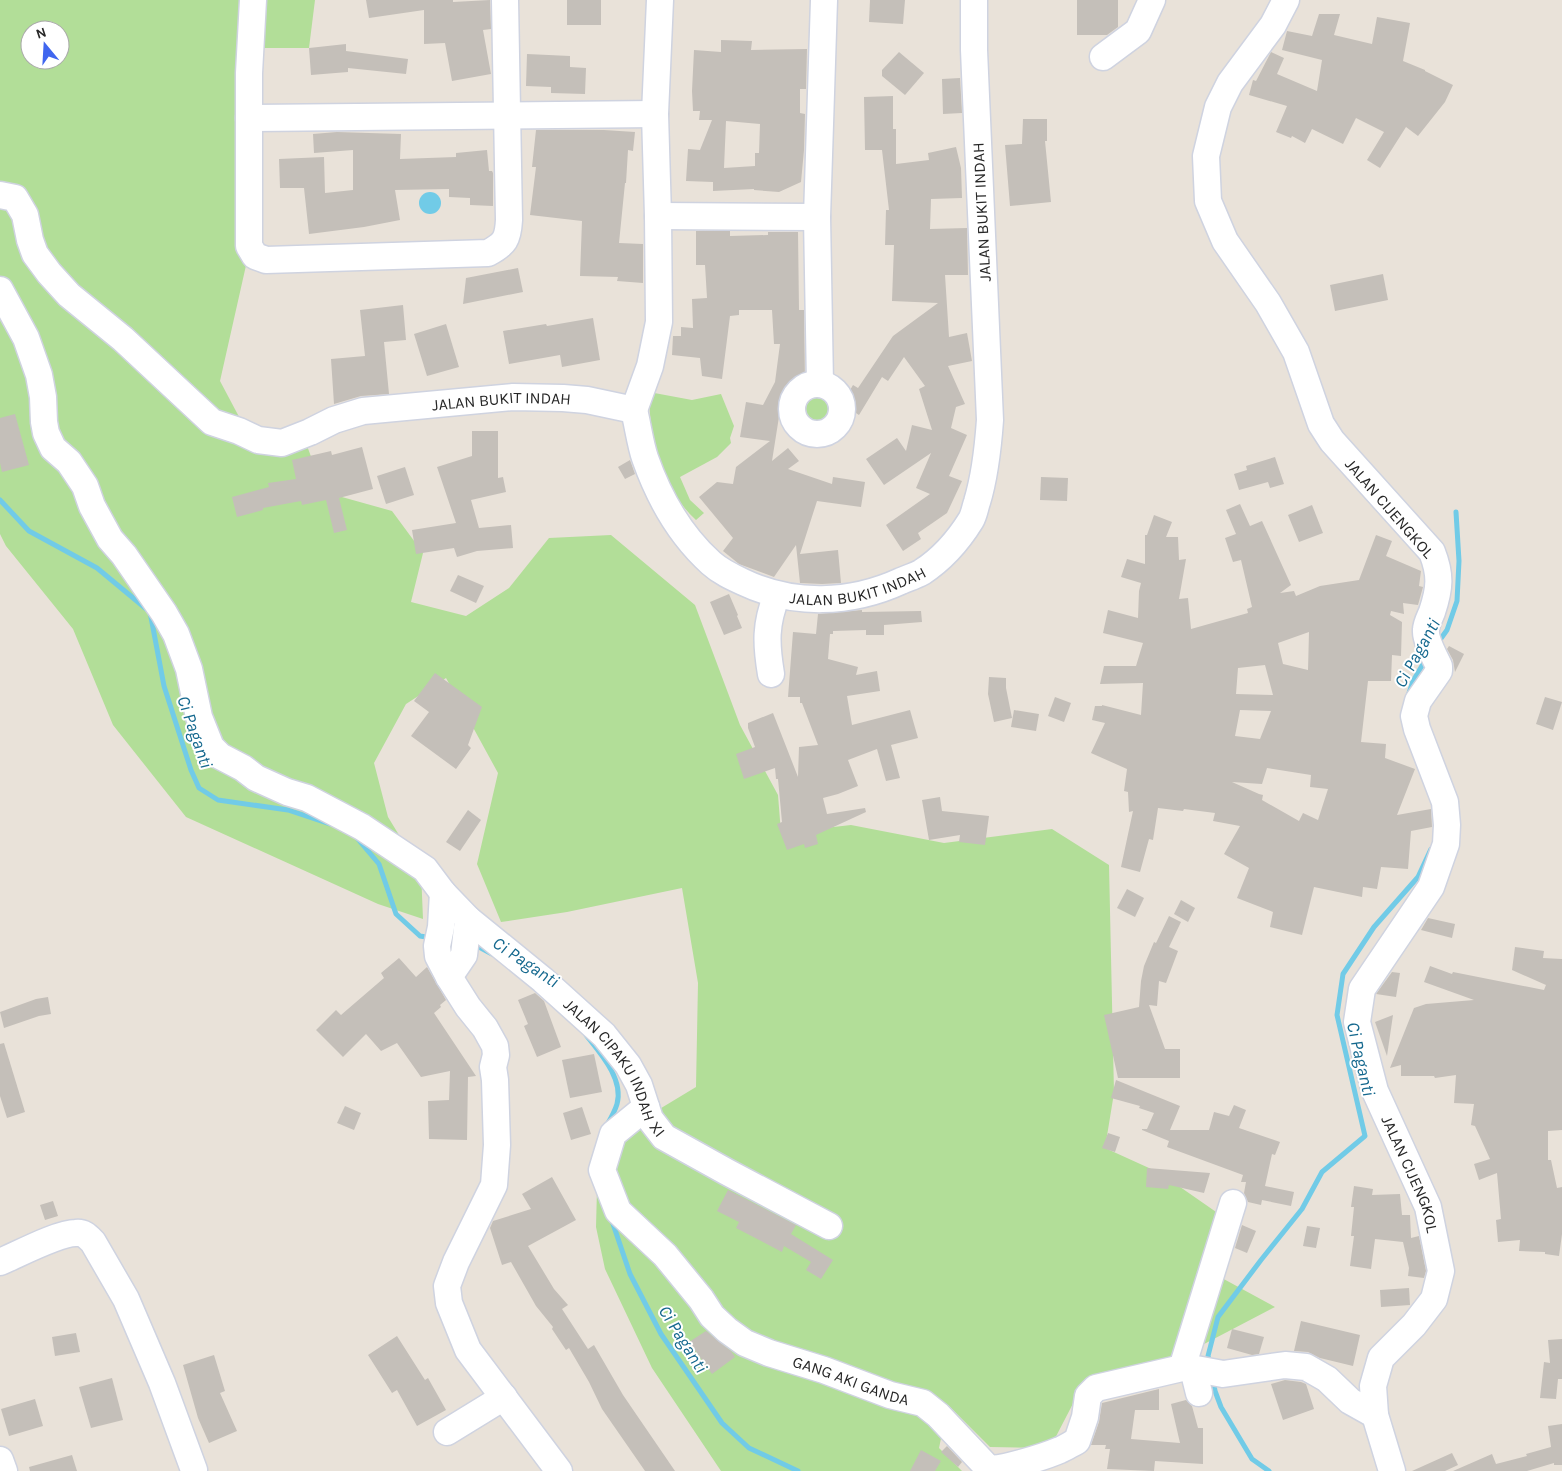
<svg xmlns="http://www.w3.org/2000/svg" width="1562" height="1471" font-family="Karla,sans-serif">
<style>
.green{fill:#b2de98;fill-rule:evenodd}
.water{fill:#71cbe7}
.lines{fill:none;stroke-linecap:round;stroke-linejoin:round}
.stream{stroke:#71cbe7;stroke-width:5}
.building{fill:#c4bfb9;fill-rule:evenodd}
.minor-casing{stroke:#cfd3e0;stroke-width:29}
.minor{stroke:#fff;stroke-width:26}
.labels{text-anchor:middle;stroke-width:4;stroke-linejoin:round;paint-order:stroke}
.street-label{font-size:16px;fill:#272727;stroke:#fff}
.water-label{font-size:18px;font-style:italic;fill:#14688e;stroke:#fff}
</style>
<rect width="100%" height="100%" fill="#e9e2d9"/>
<!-- green -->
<g class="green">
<path d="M0 0H315L309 48H253L247 261 220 381 254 445 306 443 324 492 392 511 423 553 411 602 466 616 509 588 549 538 611 535 695 605 740 725 778 795 781 833 851 825 944 843 1052 829 1109 865 1114 1093 1105 1148 1160 1173 1219 1214 1220 1277 1275 1307 1185 1354 1079 1392 1050 1448 990 1447 948 1405 939 1448 962 1471H721L652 1368 605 1269 596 1227 598 1152 638 1122 696 1087 698 983 682 888 567 912 501 922 477 864 498 773 446 678 406 704 374 763 388 817 421 871 423 919 378 904 186 817 113 725 73 629 6 546 0 534ZM30 30H60V60H30Z"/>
<path d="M649 392 692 400 721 394 734 426 730 438 731 443 717 457 680 477 690 500 704 513 696 520C662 489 649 438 649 392Z"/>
<path d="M824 393C833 398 835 403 838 413L834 419 816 426C814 425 811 425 809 423 801 416 802 398 812 394 815 393 821 393 824 393Z"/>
</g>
<!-- water -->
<circle class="water" cx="430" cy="203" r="11"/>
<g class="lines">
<!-- stream -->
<g class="stream">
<polyline points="0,500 29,531 97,568 150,612 164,686 191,770 199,788 218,800 288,810 330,824"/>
<polyline points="1437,644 1447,630 1457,601 1459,561 1456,512"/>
<polyline points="1408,696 1413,681 1426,659"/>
<polyline points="357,838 379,864 396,914 420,936 432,938"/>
<polyline points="472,946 479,947 492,954"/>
<path d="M586 1035C600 1053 624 1079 617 1104 615 1111 611 1118 607 1125"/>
<polyline points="611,1218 630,1274 661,1334 722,1423 749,1448 798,1471"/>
<polyline points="1210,1363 1208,1356 1218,1317 1261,1260 1302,1209 1322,1172 1365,1136 1337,1015 1343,974 1374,927 1418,877 1431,849"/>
<polyline points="1213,1379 1215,1391 1221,1407 1252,1459 1269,1471"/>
</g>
</g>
<!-- building -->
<g class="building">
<polygon points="366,0 453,0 453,2 490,0 491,29 483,30 491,74 452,81 445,43 424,44 424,10 369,18"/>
<rect x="567" y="0" width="34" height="25"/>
<polygon points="870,0 905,0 903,24 869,22"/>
<polygon points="1077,0 1118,0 1118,27 1107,35 1077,35"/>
<polygon points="1319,14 1340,14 1334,35 1372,44 1377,17 1410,23 1403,61 1425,70 1425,71 1453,85 1445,102 1418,136 1406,127 1380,168 1367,160 1384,132 1356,118 1343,144 1312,129 1305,143 1292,136 1291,138 1276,132 1287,106 1249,95 1253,80 1256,81 1271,52 1284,58 1277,74 1317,91 1322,60 1282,50 1287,31 1312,36"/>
<path d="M721 40 752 41 751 50 807 49 806 89H800V113L805 114 804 150 801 182 779 192 754 190V189L713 191V182L686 181 688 149 700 150 712 120H699L700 111H693L692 91 694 50 721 52ZM726 121 760 124 759 153H755V166L724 168Z"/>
<polygon points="346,44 346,51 408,59 406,74 348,68 348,72 311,75 309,48"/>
<polygon points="899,52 924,73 905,95 882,76 882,70"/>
<polygon points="527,54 570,56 570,67 586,68 585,94 551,93 551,87 526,86"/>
<polygon points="960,78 962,113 943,114 942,79"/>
<polygon points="893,96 893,129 896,129 896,164 929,160 928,153 956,147 961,168 962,198 931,199 930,229 967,228 968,275 945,275 949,337 967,333 972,361 948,366 965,404 956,407 951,428 967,435 949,476 962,481 947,513 918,533 921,539 903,551 886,525 930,494 916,488 931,453 884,485 866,459 897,438 906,451 912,425 932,430 919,389 925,386 904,357 888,381 882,377 859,415 842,404 853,385 858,388 893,336 938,303 892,301 894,245 885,245 886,210 889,210 882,150 865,150 864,97"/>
<polygon points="1023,119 1047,119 1047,141 1045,141 1051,202 1010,206 1005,145 1022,144"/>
<polygon points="536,130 604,130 635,132 633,151 628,150 626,183 625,183 619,243 643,244 643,283 617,281 618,277 580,276 582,221 530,215 536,167 532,167"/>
<polygon points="337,132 401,134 400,159 456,157 456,153 487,150 489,171 492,171 493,173 493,206 470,205 470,198 449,197 449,189 395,190 400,220 364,227 309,234 304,188 280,188 279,159 324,157 325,193 353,190 353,150 314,153 313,134"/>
<polygon points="696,231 730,231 730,236 768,235 768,232 798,232 799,310 804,310 805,384 800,384 788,408 781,404 772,461 788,448 799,461 788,469 832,484 833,477 865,482 861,507 817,501 800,554 838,550 841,583 822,584 800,583 796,545 774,577 739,564 723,551 733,538 699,497 717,482 733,484 736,467 770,441 740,437 746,402 763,405 775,382 780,344 774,344 772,310 739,310 739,315 730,316 722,379 702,376 700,358 672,355 673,336 681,336 681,327 693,328 692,299 707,298 705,265 696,265"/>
<polygon points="518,268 523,292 463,304 466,278"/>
<polygon points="1383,274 1388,300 1335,311 1330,285"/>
<polygon points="403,305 406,340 384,342 389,394 361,396 334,404 331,359 365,356 360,310"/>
<polygon points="593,318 600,360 562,367 560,355 509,364 503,331 546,324 547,326"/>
<polygon points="446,324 459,367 427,376 414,334"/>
<polygon points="15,414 29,465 2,472 0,463 0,418"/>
<polygon points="472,431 498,431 498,478 503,477 506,492 471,500 479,528 511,525 513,548 477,551 457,557 454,548 416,554 412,530 456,523 437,467 472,456"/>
<polygon points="362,447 373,489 339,498 347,530 334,533 326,500 302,505 301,501 263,508 263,510 237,517 232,497 269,487 268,483 296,479 292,460 331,451 332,455"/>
<polygon points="1275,457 1284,484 1270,488 1268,482 1239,490 1234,474 1247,470 1246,466"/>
<polygon points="630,460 635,474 625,479 618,467"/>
<polygon points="405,467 414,495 386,504 377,476"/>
<polygon points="1041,477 1068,478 1067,501 1040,500"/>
<path d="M1240 504 1250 526 1262 521 1291 585 1280 593 1294 591 1296 596 1320 586 1359 580 1376 535 1392 541 1386 556 1421 571 1419 586 1423 587 1418 605 1403 603 1404 614 1391 611 1390 615 1402 622 1401 656 1392 655 1391 681H1368L1361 742 1386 744 1385 758 1415 769 1397 815 1431 809 1432 827 1411 831 1408 869 1381 867 1377 889 1363 887 1362 897 1314 887 1302 935 1270 927 1273 912 1237 898 1249 868 1224 854 1240 826 1213 821 1215 813 1184 809 1183 811 1158 808 1153 840 1149 839 1140 872 1121 867 1133 811 1129 812 1128 792 1124 791 1127 769 1091 753 1105 723 1092 720 1095 706H1102V705L1141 715 1143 683 1100 684 1104 666H1136L1143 643 1103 633 1108 610 1138 618 1139 591 1141 583 1121 577 1127 559 1145 564V535H1147L1154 515 1172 522 1166 537H1178L1179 560 1186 559 1179 599 1188 598 1191 629 1248 613 1247 609 1252 607 1241 560 1233 562 1225 538 1236 534 1226 510ZM1309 632 1308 670 1283 664 1278 643ZM1265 665 1273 695 1236 694 1238 668ZM1240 710 1271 711 1260 739 1235 736ZM1267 768 1311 775 1310 787 1328 789 1318 820 1303 813 1299 821 1262 800 1263 795 1259 794 1232 782 1262 784Z"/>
<polygon points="1312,505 1323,533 1299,542 1288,515"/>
<polygon points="458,575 484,586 476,603 450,591"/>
<polygon points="729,594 738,615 737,616 742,628 724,635 710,602"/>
<polygon points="862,610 862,612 921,611 922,622 884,625 884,635 866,635 866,630 833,631 833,634 830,634 828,659 858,667 856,675 877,671 880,691 847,696 852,725 910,710 918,738 891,745 900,778 886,781 877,749 848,760 858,786 838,794 823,798 827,814 865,808 866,812 816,835 818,844 805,848 804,844 787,850 777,824 782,822 778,779 776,779 775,768 744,779 736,754 755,747 748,728 748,723 773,713 798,777 799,747 818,745 802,703 800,703 800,697 788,697 793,632 816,634 818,614"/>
<polygon points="1449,646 1464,654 1455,672 1453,660 1447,649"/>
<polygon points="435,673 482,707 468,745 471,748 456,769 411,736 429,712 414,701"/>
<polygon points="989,677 1006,678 1006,688 1012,718 994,722 988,694"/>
<polygon points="1055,697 1071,703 1064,722 1048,716"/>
<polygon points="1545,697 1562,702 1553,730 1536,724"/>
<polygon points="1014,710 1039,714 1036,731 1011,727"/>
<polygon points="940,797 942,811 989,816 985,845 959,842 960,835 929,840 922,800"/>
<polygon points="468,810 481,820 460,851 446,842"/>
<polygon points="1127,889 1144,898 1135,917 1117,908"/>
<polygon points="1181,900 1195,908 1188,922 1174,914"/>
<polygon points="1169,916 1181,922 1169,947 1178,951 1166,983 1159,981 1157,1006 1149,1005 1165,1049 1180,1049 1180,1078 1118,1078 1104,1015 1139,1007 1141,981 1144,966 1154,942 1156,943"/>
<polygon points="1428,918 1455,924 1452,938 1421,930"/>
<polygon points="1515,947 1544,951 1543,958 1562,959 1562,1130 1548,1131 1548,1160 1551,1160 1557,1188 1562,1187 1562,1234 1559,1256 1545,1254 1545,1252 1519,1251 1520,1240 1498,1242 1496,1220 1501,1219 1497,1173 1479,1180 1474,1164 1490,1159 1475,1126 1471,1125 1474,1104 1454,1103 1456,1075 1435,1078 1434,1076 1401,1076 1401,1065 1390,1068 1414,1008 1426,1004 1474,1000 1424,982 1430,966 1452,974 1453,972 1544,990 1546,985 1512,970"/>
<polygon points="399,958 416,977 427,967 446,1000 440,1005 441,1007 434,1013 476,1076 468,1077 467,1140 429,1139 428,1101 449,1100 450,1071 421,1077 397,1043 381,1051 366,1034 343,1057 316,1030 336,1010 341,1015 384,978 381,973"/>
<polygon points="1392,972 1400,973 1396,997 1376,994"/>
<polygon points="535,993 544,1001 561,1047 537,1057 524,1026 528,1024 518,1000"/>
<polygon points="48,997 51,1014 39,1016 4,1028 0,1012 36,999"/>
<polygon points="1393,1015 1387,1056 1375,1022"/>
<polygon points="4,1043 25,1112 7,1118 0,1096 0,1044"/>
<polygon points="594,1054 602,1092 570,1098 562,1060"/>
<polygon points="1116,1080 1180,1106 1170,1130 1209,1130 1214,1112 1229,1116 1234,1105 1246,1110 1239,1128 1280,1142 1275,1155 1272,1154 1265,1186 1294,1192 1291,1206 1262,1200 1261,1205 1248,1202 1244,1193 1246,1182 1241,1182 1243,1175 1167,1147 1169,1141 1142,1130 1142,1129 1147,1129 1154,1113 1139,1108 1140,1106 1111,1098"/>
<polygon points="345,1106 361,1113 354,1130 337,1123"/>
<polygon points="582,1107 591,1134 571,1140 563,1113"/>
<polygon points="1108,1133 1120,1137 1115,1152 1102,1148"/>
<polygon points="1147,1168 1210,1173 1204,1193 1169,1185 1168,1189 1146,1187"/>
<polygon points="552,1177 576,1220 528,1246 554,1289 568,1305 562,1309 588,1349 594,1345 623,1395 675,1471 645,1471 602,1409 589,1382 569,1348 566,1350 552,1329 553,1327 536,1306 511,1262 502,1265 490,1228 493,1221 531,1209 522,1194"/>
<polygon points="1354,1186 1373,1189 1372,1195 1400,1194 1402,1215 1410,1215 1411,1238 1419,1236 1426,1271 1424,1278 1408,1276 1409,1268 1403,1242 1375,1239 1371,1269 1350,1266 1354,1236 1351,1236 1354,1207 1351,1207"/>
<polygon points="728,1190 796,1225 791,1234 833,1260 821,1279 806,1270 811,1262 784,1246 782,1252 736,1228 739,1222 717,1211"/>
<polygon points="53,1201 58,1216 45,1220 40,1205"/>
<polygon points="1242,1225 1256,1231 1247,1253 1235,1248"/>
<polygon points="1307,1226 1320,1228 1316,1248 1303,1246"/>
<polygon points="1409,1288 1410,1305 1381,1307 1380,1290"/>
<polygon points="1301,1321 1360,1335 1353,1366 1320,1358 1308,1352 1294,1351"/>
<polygon points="1232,1329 1264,1337 1259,1354 1252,1355 1227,1348"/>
<polygon points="706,1331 731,1351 735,1357 712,1374 689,1342"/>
<polygon points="76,1333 80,1352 55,1356 52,1337"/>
<polygon points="397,1336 425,1380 428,1378 446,1410 417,1426 397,1390 392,1393 368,1355"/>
<polygon points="1562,1339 1562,1379 1558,1379 1556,1399 1540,1398 1544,1362 1550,1363 1548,1340"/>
<polygon points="214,1355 225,1391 220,1393 237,1431 209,1443 198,1418 183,1365"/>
<polygon points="112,1378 123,1420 91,1428 79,1387"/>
<polygon points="1285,1380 1301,1382 1306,1384 1314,1409 1283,1420 1271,1384"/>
<polygon points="1159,1389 1159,1410 1135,1410 1131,1439 1180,1443 1171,1404 1186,1400 1192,1406 1198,1428 1203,1428 1203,1464 1155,1461 1154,1471 1107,1469 1110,1449 1105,1449 1106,1445 1091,1445 1099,1422 1102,1403"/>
<polygon points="35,1399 43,1426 9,1436 1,1409"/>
<polygon points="1562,1424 1562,1465 1554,1465 1554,1463 1527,1471 1453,1471 1492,1454 1496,1464 1527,1456 1526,1454 1551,1447 1548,1426"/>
<polygon points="947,1446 962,1462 958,1467 941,1452"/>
<polygon points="921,1450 941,1461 935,1471 910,1471"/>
<polygon points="1452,1453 1458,1465 1445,1471 1412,1471"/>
<polygon points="72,1455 77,1471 30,1471 29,1467"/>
</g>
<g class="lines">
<defs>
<g id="minor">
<path d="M253 0 249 73V246L255 256 266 260 488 253C505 244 508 239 509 220L505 0"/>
<path id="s1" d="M1286 0 1273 25 1230 83 1218 107 1206 156 1208 201 1225 241 1268 303 1296 352 1321 424 1332 441 1432 552C1441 575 1440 588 1432 612 1430 617 1426 624 1426 630 1425 639 1435 658 1439 666V671L1418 701 1414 716 1417 729 1445 802 1447 825 1446 844 1431 887 1362 989 1357 1022 1375 1091 1428 1207 1441 1271 1434 1299 1414 1325 1381 1358 1373 1386 1375 1415 1392 1471"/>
<polyline points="1103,57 1138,31 1152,0"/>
<polyline points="249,118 655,114"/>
<path id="s2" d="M0 195 15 198 25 215 30 240 35 254 49 273 69 295 123 339 212 422 239 431 258 440 282 443 310 432 334 420 363 411 513 397 563 398 587 400 634 410"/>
<polyline points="658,216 817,217"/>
<polyline points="0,290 26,338 39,375 43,397 44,422 46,433 53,448 69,462 85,486 92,506 110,539 124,555 164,613 176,634 189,669 199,717 211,747 220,756 243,768 256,778 287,792 307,798 362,827 425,869 443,893 468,919 464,955 449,977"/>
<polyline points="820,384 817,217 824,0"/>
<circle cx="817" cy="409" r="25"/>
<path id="s3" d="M634 410C638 426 640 443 645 458 659 498 680 535 711 563 721 572 732 577 743 582 793 606 851 604 901 581 908 578 915 576 922 572 942 559 958 541 971 520 974 515 975 508 977 502 985 476 988 448 990 420L974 50V0"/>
<polyline points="634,410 650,366 659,322 658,216 655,114 660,0"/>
<path d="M771 674C766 644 765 624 777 595"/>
<polyline points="443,893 441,927 437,946 438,956 449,977 468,1007 485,1028 495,1046 496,1055 493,1067 495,1080 497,1145 494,1185 456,1262 447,1286 449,1303 468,1350 559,1471"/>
<path id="s4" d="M468 919 543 980 604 1035 628 1065 639 1085 650 1119 664 1137 727 1172 829 1226"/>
<path id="s5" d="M646 1107 613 1134 602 1170 618 1211 665 1255 701 1299 712 1316 727 1330 745 1343 769 1353 824 1370 890 1395 923 1403 938 1415 988 1468C1000 1471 1046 1456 1060 1450 1065 1448 1071 1444 1077 1441L1085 1417 1088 1396 1096 1388 1182 1368 1196 1369 1223 1374 1285 1365 1306 1367 1327 1379 1350 1401 1375 1415"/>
<path d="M0 1262C19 1254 58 1233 76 1233 84 1232 88 1237 93 1242L126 1299 162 1383 194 1470"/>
<polyline points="1182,1368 1233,1203"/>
<polyline points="1193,1369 1199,1393"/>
<polyline points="447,1432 504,1397"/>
<polyline points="0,1460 4,1471"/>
</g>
</defs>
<!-- minor casing -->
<use href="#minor" class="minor-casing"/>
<!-- minor -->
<use href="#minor" class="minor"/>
</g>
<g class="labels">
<!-- street labels -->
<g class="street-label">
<text transform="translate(981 212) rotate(-93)" y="6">JALAN BUKIT INDAH</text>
<text dy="6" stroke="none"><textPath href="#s2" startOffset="620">JALAN BUKIT INDAH</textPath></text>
<text transform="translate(1390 508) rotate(49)" y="6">JALAN CIJENGKOL</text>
<text dy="6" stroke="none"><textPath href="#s3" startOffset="331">JALAN BUKIT INDAH</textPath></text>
<text dy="6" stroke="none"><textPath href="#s4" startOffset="212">JALAN CIPAKU INDAH XI</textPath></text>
<text dy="6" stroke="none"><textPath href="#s1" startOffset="1318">JALAN CIJENGKOL</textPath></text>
<text dy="6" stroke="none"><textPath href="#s5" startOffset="421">GANG AKI GANDA</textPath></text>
</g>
<!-- water labels -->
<g class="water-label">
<text transform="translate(1417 653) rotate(-61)" y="6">Ci Paganti</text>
<text transform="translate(195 732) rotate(71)" y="6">Ci Paganti</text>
<text transform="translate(526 962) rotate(34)" y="6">Ci Paganti</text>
<text transform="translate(1361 1059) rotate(77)" y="6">Ci Paganti</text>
<text transform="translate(683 1339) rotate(58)" y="6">Ci Paganti</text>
</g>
</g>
<!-- north arrow -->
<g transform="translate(45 45) rotate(342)"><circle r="24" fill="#ffffff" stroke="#a9a9a9"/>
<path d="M0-4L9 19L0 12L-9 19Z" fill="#4066ef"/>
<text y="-8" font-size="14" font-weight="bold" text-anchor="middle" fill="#272727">N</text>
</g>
</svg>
